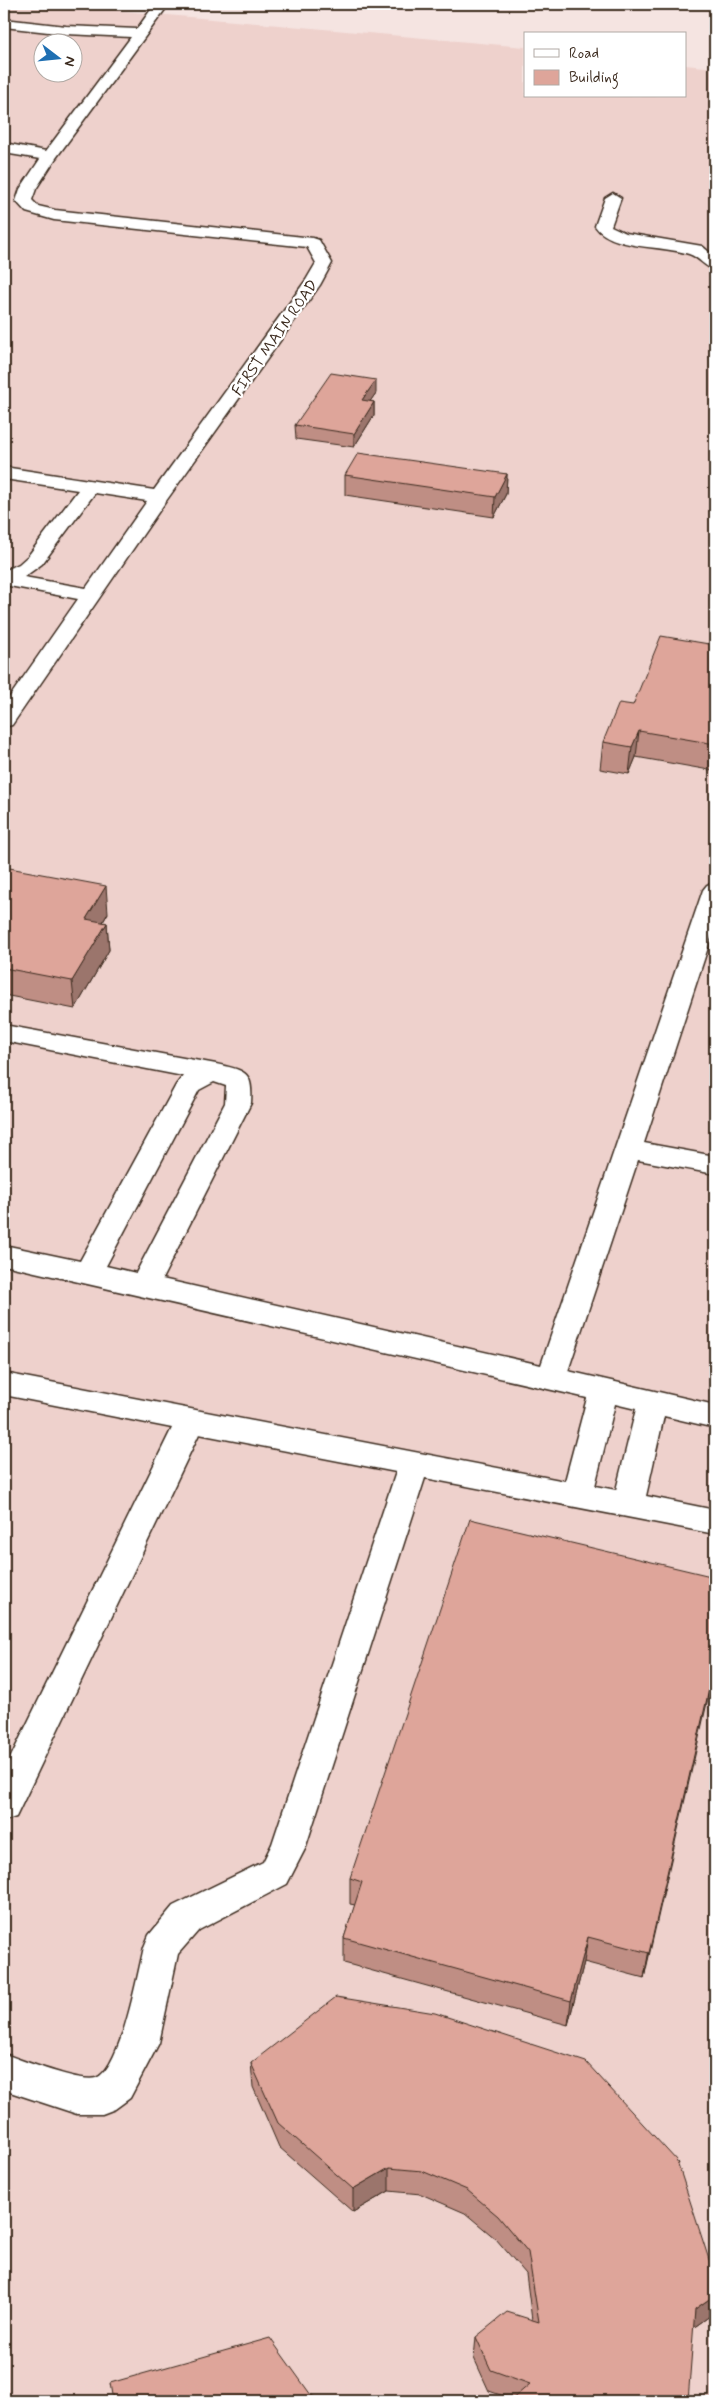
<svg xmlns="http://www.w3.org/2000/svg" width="719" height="2405" font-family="Mynerve,sans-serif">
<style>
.built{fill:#eed1cc;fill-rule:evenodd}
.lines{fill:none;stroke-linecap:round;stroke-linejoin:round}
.minor-casing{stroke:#3b2a1e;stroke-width:3}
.minor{fill:#fff;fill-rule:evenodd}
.wall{fill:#bf8e84;stroke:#3b2a1e}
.shaded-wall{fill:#9b746c;stroke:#3b2a1e}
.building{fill:#dea59a;stroke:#3b2a1e}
.labels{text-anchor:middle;stroke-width:4.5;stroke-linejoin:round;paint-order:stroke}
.far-street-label{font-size:16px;fill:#3b2a1e;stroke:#fff}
</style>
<rect width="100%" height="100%" fill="#f5e4e1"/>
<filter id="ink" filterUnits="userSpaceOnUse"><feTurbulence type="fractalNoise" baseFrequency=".02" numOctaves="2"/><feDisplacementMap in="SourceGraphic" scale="10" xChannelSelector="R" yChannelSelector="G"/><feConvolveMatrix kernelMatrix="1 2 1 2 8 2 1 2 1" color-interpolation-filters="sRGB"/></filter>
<g filter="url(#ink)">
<!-- built -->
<path class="built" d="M4 4H44L525 47V96H685V65L715 68V2401H4ZM42 42H72V72H42Z"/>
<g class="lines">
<defs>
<g id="minor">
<path d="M155 4H169L56 158 36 189 32 200 38 206 55 210 313 238 319 240 332 263 320 285 166 501 12 725 4 727V705L78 599 4 585V571L19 564 28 556 78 490 4 479V467L154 490 306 280 316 263 307 247 54 220 26 212 16 201 20 189 40 159 4 153V143L46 151 131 37 66 34 4 27V19L66 26 137 29ZM95 493 147 501 86 588 24 577 42 564Z"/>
<path d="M613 193 621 198 611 226 626 233 702 246 715 257V270C705 268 699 257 689 254 663 245 611 250 595 226L605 198Z"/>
<path d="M715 883V926L644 1143 715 1156V1174L638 1160 568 1371 715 1405V1428L664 1416 646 1496 715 1510V1534L425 1478 305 1849 287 1884 199 1930 178 1954 159 2043 130 2098 115 2109 102 2114H77L4 2090V2054C23 2060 79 2083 96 2078 121 2069 138 1972 144 1947L149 1935 173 1906 263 1862 272 1844 396 1472 199 1434 16 1817 4 1821V1771L172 1428 4 1395V1373L565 1481 587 1398 4 1265V1245L80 1261 176 1085 183 1076 4 1041V1025L216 1064C246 1071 253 1071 251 1103L162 1279 541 1365 703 890 707 885ZM214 1082 226 1086 225 1103 136 1273 106 1266 199 1090ZM615 1404 636 1409 616 1490 595 1486Z"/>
</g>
</defs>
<!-- minor casing -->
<use href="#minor" class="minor-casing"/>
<!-- minor -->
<use href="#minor" class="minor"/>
</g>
<!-- wall -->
<g class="wall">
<polygon points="376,393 370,401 374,402 374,415 354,447 296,439 295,425"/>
<polygon points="507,474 506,494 494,517 345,495 345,475"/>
<polygon points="715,645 715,771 636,757 629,774 600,769 603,742 633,705"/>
<polygon points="4,867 108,913 103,922 107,923 109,950 75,1009 4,995"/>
<polygon points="715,1577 644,1978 584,1962 568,2025 344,1963 344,1938 355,1905 350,1904 350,1878"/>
<polygon points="251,2063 715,2278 715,2308 714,2313 693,2328 512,2399 489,2391 474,2358 476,2337 532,2320 526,2274 496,2239 465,2213 421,2194 389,2191 353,2212 279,2147 253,2087"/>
</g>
<!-- shaded-wall -->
<g class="shaded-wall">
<polygon points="376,380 376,393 362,413 362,400"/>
<polygon points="374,402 374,415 354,447 354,434"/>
<polygon points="507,474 506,494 494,517 495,497"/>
<polygon points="639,731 636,757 629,774 632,747"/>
<polygon points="106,886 108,913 89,946 86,919"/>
<polygon points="107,923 109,950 75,1009 72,981"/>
<polygon points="6,1281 9,1297 4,1307 4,1286"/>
<polygon points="715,1663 715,1668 644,1978 649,1953"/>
<polygon points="588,1937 584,1962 568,2025 571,2001"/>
<polygon points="389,2168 389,2191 353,2212 353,2189"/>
<polygon points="715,2295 715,2308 714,2313 689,2331 695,2309"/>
</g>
<!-- building -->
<g class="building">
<polygon points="331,373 376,380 362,400 374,402 354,434 295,425"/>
<polygon points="358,453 507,474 495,497 345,475"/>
<polygon points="661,636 715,645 715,744 639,731 632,747 603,742 619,703 633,705"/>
<polygon points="4,867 106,886 86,919 107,923 72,981 4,968"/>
<polygon points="470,1519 715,1577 715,1663 649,1953 588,1937 571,2001 344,1938 362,1882 350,1878"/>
<polygon points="336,1997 435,2013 586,2062 677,2161 715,2278 715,2295 695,2309 688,2401 510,2401 530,2384 491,2370 476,2337 507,2312 539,2322 528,2252 498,2216 467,2190 422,2171 389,2168 353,2189 278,2123 251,2063"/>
<polygon points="270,2338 311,2395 322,2401 113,2401 110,2383"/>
</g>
</g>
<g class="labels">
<!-- far-street labels -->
<g class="far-street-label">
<text transform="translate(274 337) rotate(-55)" y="6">FIRST MAIN ROAD</text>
</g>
</g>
<!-- margin -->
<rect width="719" height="2405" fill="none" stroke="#fff" stroke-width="20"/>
<rect x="10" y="10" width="699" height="2385" fill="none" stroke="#3b2a1e" stroke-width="2" filter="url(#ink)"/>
<!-- legend -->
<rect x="524" y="32" width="162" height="65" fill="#ffffff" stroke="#b1aaa5"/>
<rect x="534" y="49" width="25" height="8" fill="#ffffff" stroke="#b1aaa5"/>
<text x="569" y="58" font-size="15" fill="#3b2a1e">Road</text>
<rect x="534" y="70" width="25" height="15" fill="#dea59a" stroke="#b1aaa5"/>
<text x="569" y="82" font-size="15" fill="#3b2a1e">Building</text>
<!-- north arrow -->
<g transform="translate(58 58) rotate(106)"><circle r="24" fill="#ffffff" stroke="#b1aaa5"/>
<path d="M0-4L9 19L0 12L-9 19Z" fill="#1f6fb2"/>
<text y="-8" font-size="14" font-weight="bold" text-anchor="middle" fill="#3b2a1e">N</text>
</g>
</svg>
